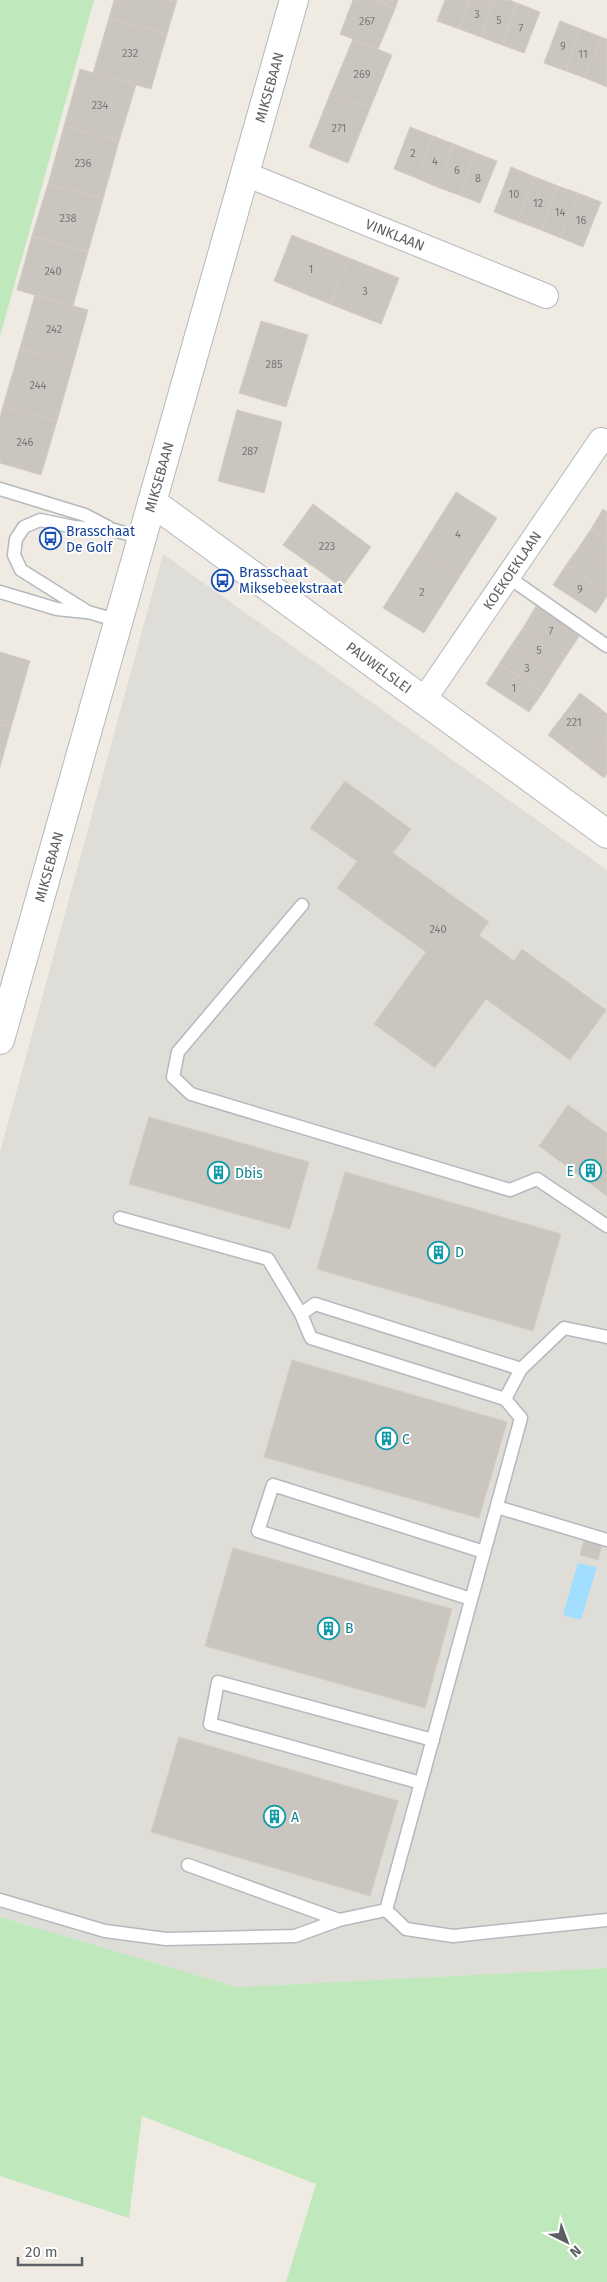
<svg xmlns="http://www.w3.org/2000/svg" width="607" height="2282" font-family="'Fira Sans',sans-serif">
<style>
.industrial{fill:#dfddd7}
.green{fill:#c0e8bd}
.water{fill:#a2deff}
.building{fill:#cac5bf;stroke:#d4ccc0}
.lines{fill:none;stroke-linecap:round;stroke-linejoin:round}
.lane-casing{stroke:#b5b9be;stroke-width:15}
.street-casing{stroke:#b5b9be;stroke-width:26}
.secondary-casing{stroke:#b4b9be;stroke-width:30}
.lane{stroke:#fff;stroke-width:12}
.street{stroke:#fff;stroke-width:24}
.secondary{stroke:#fff;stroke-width:28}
.labels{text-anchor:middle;stroke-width:4;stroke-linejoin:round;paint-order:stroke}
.number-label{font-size:11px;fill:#77797b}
.street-label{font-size:14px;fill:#5b6064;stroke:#fff}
.transit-label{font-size:14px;fill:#164399;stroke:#fff;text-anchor:start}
.culture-label{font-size:14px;fill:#0d838f;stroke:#fff;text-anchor:start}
</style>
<rect width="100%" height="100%" fill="#efebe2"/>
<!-- industrial -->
<polygon class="industrial" points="163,554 607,870 607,1968 237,1987 0,1917 0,1152"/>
<!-- green -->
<g class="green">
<polygon points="0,0 94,0 0,336"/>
<polygon points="0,1917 237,1987 607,1968 607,2282 286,2282 316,2184 142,2116 129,2218 0,2176"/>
</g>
<!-- water -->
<polygon class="water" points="578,1563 597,1567 581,1620 563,1615"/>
<!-- building -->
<g class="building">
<polygon points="114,0 177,0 167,34 109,18"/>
<polygon points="353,0 374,0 395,9 378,49 340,34"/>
<polygon points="374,0 398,0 395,9"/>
<polygon points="445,0 470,0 459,29 437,21"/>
<polygon points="470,0 495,0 481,37 459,29"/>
<polygon points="495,0 509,0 517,3 502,45 481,37"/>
<polygon points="517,3 540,12 524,53 502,45"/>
<polygon points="109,18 167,34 151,89 93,73"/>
<polygon points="560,21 581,29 566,71 544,63"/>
<polygon points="581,29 601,37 585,78 566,71"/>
<polygon points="601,37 607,39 607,87 585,78"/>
<polygon points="353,39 392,55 370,108 331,92"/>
<polygon points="80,69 136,85 119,141 64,126"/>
<polygon points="331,92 370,108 348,163 309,147"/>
<polygon points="64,126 119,141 103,199 48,184"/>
<polygon points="410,127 433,136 416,178 394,169"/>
<polygon points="433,136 454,144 437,187 416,178"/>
<polygon points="454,144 476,153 459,195 437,187"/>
<polygon points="476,153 497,161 480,203 459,195"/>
<polygon points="511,167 535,177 517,221 494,212"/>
<polygon points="535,177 558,186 541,230 517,221"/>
<polygon points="48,184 103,199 88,252 32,236"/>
<polygon points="558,186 578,193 561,238 541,230"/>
<polygon points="578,193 601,202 583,247 561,238"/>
<polygon points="292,235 349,258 330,304 274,281"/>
<polygon points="32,236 88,252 73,306 17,290"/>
<polygon points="349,258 399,278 381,324 330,304"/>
<polygon points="35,295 88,310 73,364 20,348"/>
<polygon points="261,321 308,335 286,407 239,393"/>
<polygon points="20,348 73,364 57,421 3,406"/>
<polygon points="3,406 57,421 41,475 0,463 0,417"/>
<polygon points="237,410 282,422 264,493 218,481"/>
<polygon points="456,492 497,518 460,576 419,551"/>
<polygon points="313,504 371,547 342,587 283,545"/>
<polygon points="603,509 607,512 607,540 591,529"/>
<polygon points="591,529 607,540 607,566 579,547"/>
<polygon points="579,547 607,566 607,592 566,565"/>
<polygon points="419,551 460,576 424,633 383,608"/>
<polygon points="566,565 607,592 607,596 596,613 553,585"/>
<polygon points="536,606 580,635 566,656 523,628"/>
<polygon points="523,628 566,656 555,673 512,644"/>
<polygon points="512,644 555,673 543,692 499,664"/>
<polygon points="0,652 30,661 11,727 0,724"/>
<polygon points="499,664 543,692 529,712 486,684"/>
<polygon points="580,693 601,709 569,751 548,735"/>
<polygon points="601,709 607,714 607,738 587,765 569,751"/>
<polygon points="0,724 11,727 0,767"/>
<polygon points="607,738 607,774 604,778 587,765"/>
<polygon points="345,781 411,829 393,853 489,922 479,935 514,961 522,949 606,1010 570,1060 486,999 435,1068 374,1024 426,952 337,888 357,861 310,828"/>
<polygon points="568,1105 607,1133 607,1196 539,1146"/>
<polygon points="149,1117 309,1162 290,1229 129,1184"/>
<polygon points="345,1172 561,1234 533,1331 317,1269"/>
<polygon points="292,1360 507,1422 479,1518 264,1457"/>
<polygon points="584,1540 602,1545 598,1560 580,1555"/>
<polygon points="233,1548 452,1609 425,1708 205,1646"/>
<polygon points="179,1737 398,1801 370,1896 151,1832"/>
</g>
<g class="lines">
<defs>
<g id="lane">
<polyline points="0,489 85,515 108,527"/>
<polyline points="508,577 607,646"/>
<polyline points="0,592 57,609 86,612"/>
<polyline points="119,621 88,612 21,570 14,555 16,539 24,527 40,520 74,527 114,530 141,538"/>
<polyline points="302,905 178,1052 173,1077 191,1094 510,1190 537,1179 607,1226"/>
<polyline points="120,1218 268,1259 301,1314 315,1304 521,1369 564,1328 607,1337"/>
<polyline points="301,1314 311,1338 505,1399 521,1369"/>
<polyline points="505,1399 521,1418 386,1910 406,1929 453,1936 607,1920"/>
<polyline points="497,1507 607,1540"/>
<polyline points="471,1599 258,1531 273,1485 484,1552"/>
<polyline points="421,1783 210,1724 218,1682 433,1740"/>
<polyline points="188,1865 339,1920 386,1910"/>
<polyline points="0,1900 105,1931 166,1939 295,1936 339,1920"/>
</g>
<g id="street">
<path id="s1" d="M245 174 546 296"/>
<path id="s2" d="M423 701 601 440"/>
</g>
<g id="secondary">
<path id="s3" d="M152 502 607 834"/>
<path id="s4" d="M0 1040 294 0"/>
</g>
</defs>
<!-- lane casing -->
<use href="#lane" class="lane-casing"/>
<!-- street casing -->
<use href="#street" class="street-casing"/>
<!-- secondary casing -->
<use href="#secondary" class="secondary-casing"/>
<!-- lane -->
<use href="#lane" class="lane"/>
<!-- street -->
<use href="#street" class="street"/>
<!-- secondary -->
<use href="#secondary" class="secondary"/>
</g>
<!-- icons -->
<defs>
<symbol id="bus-ring" viewBox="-11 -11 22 22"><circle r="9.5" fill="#fff" stroke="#1a4fb4" stroke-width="1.5"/><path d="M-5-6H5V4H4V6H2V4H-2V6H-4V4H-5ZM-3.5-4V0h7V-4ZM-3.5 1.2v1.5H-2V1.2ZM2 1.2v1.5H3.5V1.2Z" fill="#1a4fb4"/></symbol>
<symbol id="building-ring" viewBox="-11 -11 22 22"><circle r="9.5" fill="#fff" stroke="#0f9aa8" stroke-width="1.5"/><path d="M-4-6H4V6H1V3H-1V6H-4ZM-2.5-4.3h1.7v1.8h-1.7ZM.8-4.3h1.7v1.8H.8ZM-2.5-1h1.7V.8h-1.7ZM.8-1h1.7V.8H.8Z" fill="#0f9aa8"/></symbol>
</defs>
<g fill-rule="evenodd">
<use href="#bus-ring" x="38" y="526" width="25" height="25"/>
<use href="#bus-ring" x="210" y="568" width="25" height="25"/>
<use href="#building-ring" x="578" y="1158" width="25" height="25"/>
<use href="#building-ring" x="206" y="1160" width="25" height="25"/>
<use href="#building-ring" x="426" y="1240" width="25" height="25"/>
<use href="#building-ring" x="374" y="1426" width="25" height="25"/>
<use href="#building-ring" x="316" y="1616" width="25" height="25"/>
<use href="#building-ring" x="262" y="1804" width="25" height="25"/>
</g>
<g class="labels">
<!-- number labels -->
<g class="number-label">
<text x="477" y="18">3</text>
<text x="499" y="24">5</text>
<text x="367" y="25">267</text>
<text x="521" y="32">7</text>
<text x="563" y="50">9</text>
<text x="130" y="57">232</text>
<text x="583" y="58">11</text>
<text x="362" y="78">269</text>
<text x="100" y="109">234</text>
<text x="339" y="132">271</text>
<text x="413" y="157">2</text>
<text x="435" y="165">4</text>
<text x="83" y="167">236</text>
<text x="457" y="174">6</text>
<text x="478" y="182">8</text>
<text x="514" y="198">10</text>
<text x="538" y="207">12</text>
<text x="560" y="216">14</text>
<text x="68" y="222">238</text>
<text x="581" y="224">16</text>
<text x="311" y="273">1</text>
<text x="53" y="275">240</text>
<text x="365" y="295">3</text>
<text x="54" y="333">242</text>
<text x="274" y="368">285</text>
<text x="38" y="389">244</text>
<text x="25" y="446">246</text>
<text x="250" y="455">287</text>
<text x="458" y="538">4</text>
<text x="327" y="550">223</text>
<text x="580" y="593">9</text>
<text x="422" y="596">2</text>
<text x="551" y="635">7</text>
<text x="539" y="654">5</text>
<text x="527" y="672">3</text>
<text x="514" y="692">1</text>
<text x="574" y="726">221</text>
<text x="438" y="933">240</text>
</g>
<!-- street labels -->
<g class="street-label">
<text dy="5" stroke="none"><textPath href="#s4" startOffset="990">MIKSEBAAN</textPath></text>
<text dy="5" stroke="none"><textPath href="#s1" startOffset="162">VINKLAAN</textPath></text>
<text dy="5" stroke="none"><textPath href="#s4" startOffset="585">MIKSEBAAN</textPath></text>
<text dy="5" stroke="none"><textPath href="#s2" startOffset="158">KOEKOEKLAAN</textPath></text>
<text dy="5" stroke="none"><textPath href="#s3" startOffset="281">PAUWELSLEI</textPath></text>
<text dy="5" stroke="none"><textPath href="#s4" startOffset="180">MIKSEBAAN</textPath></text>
</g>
<!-- transit labels -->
<g class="transit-label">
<text x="66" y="536">Brasschaat<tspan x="66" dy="16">De Golf</tspan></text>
<text x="239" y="577">Brasschaat<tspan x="239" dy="16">Miksebeekstraat</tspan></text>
</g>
<!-- culture labels -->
<g class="culture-label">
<text x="574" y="1176" text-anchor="end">E</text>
<text x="235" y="1178">Dbis</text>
<text x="455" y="1257">D</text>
<text x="402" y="1444">C</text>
<text x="345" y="1633">B</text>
<text x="291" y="1822">A</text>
</g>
</g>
<!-- north arrow -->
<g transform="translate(567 2242) rotate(138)" stroke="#ffffff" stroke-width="4" paint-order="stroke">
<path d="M0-4L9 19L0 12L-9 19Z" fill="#5b6064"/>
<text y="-8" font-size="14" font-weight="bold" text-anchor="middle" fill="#5b6064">N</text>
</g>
<!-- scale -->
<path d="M18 2257v8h64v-8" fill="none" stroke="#5b6064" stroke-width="2.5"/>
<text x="25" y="2257" font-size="15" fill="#5b6064" stroke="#ffffff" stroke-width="4" paint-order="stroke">20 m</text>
</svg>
